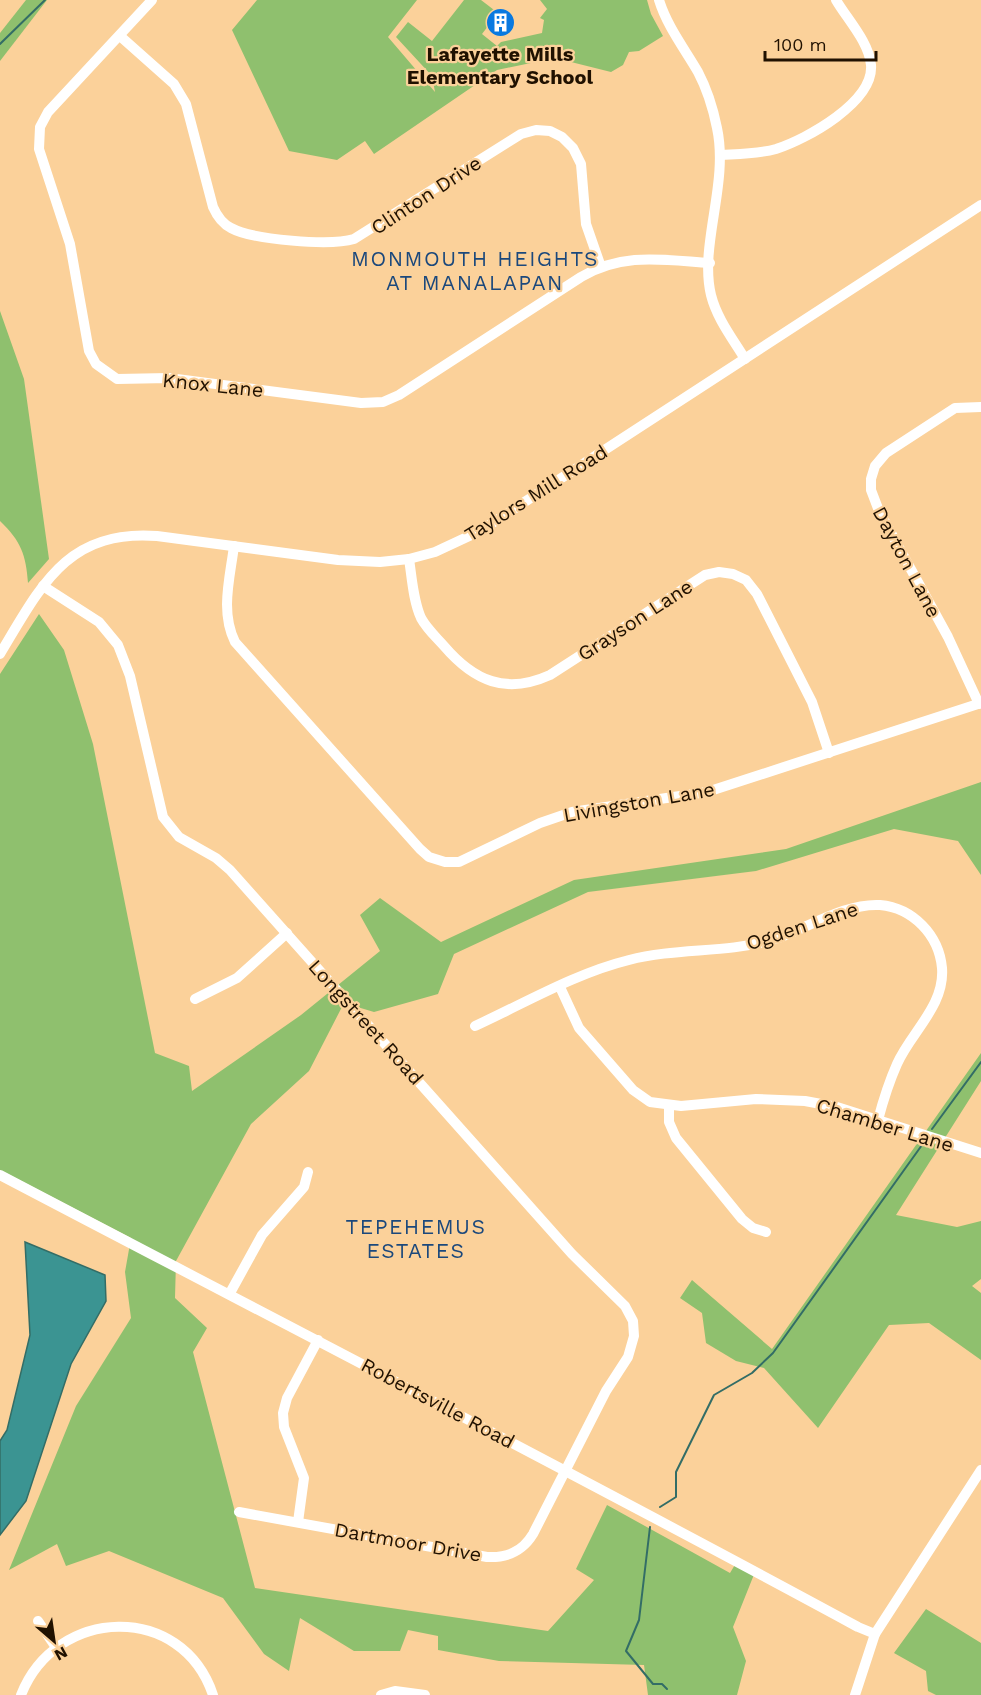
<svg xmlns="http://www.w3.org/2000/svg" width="981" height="1695" font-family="'Work Sans',sans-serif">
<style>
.green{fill:#8fc06e}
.water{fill:#3b9492;stroke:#336d66;stroke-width:1.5}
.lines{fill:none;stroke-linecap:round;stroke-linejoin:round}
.stream{stroke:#336d66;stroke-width:2}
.minor{stroke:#fff;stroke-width:10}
.labels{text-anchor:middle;stroke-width:4.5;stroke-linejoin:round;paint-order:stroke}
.poi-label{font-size:20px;font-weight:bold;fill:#201100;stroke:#fbd19a}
.street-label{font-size:20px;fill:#201100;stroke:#fbd19a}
.neighbourhood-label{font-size:21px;letter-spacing:1.5px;fill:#1b487c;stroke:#fbd19a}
</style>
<rect width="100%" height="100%" fill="#fbd19a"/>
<!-- green -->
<g class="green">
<polygon points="26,0 47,0 0,61 0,33"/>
<polygon points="257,0 417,0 388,37 435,92 432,76 396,37 408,22 432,41 464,0 481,0 498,13 482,34 497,46 501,42 542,33 544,20 540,18 547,9 540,0 647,0 651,14 663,36 639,51 629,52 623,65 611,72 555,58 497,70 374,154 365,141 337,160 289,151 232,30"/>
<path d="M0 311 24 379 49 559 28 583C26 555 21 541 0 521Z"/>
<polygon points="39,614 64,650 93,744 155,1053 189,1066 192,1091 301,1015 380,951 360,915 380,898 441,942 574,880 786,849 981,782 981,875 958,841 894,829 756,871 588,892 454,954 438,994 374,1012 344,1003 309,1071 251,1124 176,1261 175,1298 207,1328 193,1352 255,1588 548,1631 594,1580 576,1569 607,1505 730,1573 736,1563 755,1572 733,1627 746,1661 737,1695 648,1695 644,1665 499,1661 438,1650 438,1636 408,1630 400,1651 354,1651 300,1618 289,1671 264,1654 223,1598 109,1551 66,1566 57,1544 9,1570 76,1406 131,1318 125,1272 131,1238 0,1170 0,674"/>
<polygon points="981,1053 981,1081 896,1215 957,1227 981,1221 981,1279 972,1286 981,1293 981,1360 929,1323 889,1325 818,1428 764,1368 736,1361 706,1343 702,1313 680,1298 692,1280 772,1349"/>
<polygon points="926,1609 981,1643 981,1695 936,1695 928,1691 926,1671 894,1653"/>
</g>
<!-- water -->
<polygon class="water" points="25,1242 105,1275 106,1301 71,1364 26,1501 0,1535 0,1441 7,1430 30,1335"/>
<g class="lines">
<!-- stream -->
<g class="stream">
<polyline points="0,44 45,0"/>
<polyline points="932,1129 981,1062"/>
<polyline points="660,1507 676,1497 676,1472 714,1395 752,1373 773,1353 922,1145"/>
<polyline points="650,1527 639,1620 626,1651 653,1684 662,1684 667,1689"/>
</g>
<!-- minor -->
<g class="minor">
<path d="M152 0 48 112 40 127 39 149 70 244 89 351 96 364 117 379 169 378 361 403 383 402 399 395 581 277C623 252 663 260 710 263"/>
<path d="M659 0C667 26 684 48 698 72 707 89 713 108 717 128 729 184 699 245 711 295 717 319 733 339 745 359"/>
<path d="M120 36 174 84 186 104 213 207C217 216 223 224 231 228 253 240 330 246 354 239L521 134 536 130 550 131 562 137 573 148 581 164 586 224 601 267"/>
<path d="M721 155C739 154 758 154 776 149 807 139 874 102 871 65 869 42 847 19 836 0"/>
<path d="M234 546C230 578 220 612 235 642L420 849 429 857 445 862H459L540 823 572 812 707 792 981 703"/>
<path d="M409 559C412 578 413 600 421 618 427 629 436 637 444 646 474 681 506 695 550 675L705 575 719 572 733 574 746 580 757 594 812 702 829 753"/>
<path d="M43 586 99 622 118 645 130 676 163 817 179 837 216 858 230 870 572 1254 625 1306 633 1321 634 1336 628 1357 606 1391 533 1534C522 1552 507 1558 487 1557L239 1512"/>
<path d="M0 654C41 586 67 529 157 536L338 560 380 562 409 559 435 552 480 531 981 205"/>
<polyline points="979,704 948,637 879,511 871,490 871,479 875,466 886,453 955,408 981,407"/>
<polyline points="560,987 579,1028 633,1090 650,1102 681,1106 756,1099 805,1101 837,1107 981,1153"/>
<polyline points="195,999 237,978 287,933"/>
<path d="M475 1026C525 1003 576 973 629 960 675 948 723 953 769 941 804 931 842 903 880 905 913 908 939 935 942 968 945 1006 911 1032 897 1064 889 1082 883 1101 878 1120"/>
<polyline points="669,1106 669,1122 676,1138 742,1219 753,1228 766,1232"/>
<path d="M0 1175C286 1325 574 1473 858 1627L875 1634"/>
<polyline points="230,1293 262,1235 304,1187 308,1172"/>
<polyline points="298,1522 304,1478 284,1427 283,1413 287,1398 318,1340"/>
<polyline points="38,1621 55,1646"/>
<path d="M21 1695C56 1606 182 1602 213 1695"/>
<polyline points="381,1695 395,1691 425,1695"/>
<polyline points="855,1695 875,1634 981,1470"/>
</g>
</g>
<!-- icons -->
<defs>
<symbol id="building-disc" viewBox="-11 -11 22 22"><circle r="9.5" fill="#0979e0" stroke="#fbd19a"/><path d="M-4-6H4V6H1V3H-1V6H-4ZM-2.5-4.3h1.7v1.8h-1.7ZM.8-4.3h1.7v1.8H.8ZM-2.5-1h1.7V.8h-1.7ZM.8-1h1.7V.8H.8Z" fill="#fff"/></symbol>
</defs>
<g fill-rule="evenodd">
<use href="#building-disc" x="484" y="6" width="33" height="33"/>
</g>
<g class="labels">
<!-- poi labels -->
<g class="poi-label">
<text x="500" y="61">Lafayette Mills<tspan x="500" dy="23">Elementary School</tspan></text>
</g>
<!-- street labels -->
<g class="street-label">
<text transform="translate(426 195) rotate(-33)" y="7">Clinton Drive</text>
<text transform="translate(213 385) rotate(6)" y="7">Knox Lane</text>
<text transform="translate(536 493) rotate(-32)" y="7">Taylors Mill Road</text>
<text transform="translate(907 562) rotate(62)" y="7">Dayton Lane</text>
<text transform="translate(635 620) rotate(-33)" y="7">Grayson Lane</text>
<text transform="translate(639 802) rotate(-10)" y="7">Livingston Lane</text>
<text transform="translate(802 926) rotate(-18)" y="7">Ogden Lane</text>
<text transform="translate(366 1022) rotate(48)" y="7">Longstreet Road</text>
<text transform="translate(885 1125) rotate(17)" y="7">Chamber Lane</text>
<text transform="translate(438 1403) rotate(28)" y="7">Robertsville Road</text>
<text transform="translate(408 1542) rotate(10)" y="7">Dartmoor Drive</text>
</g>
<!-- neighbourhood labels -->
<g class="neighbourhood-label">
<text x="475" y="266">MONMOUTH HEIGHTS<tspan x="475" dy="24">AT MANALAPAN</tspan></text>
<text x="416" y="1234">TEPEHEMUS<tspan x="416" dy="24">ESTATES</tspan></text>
</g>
</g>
<!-- north arrow -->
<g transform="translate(54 1641) rotate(151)" stroke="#fbd19a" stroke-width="4.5" paint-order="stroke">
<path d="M0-4.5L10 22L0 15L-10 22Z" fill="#201100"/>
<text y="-9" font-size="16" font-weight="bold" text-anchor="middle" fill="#201100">N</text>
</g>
<!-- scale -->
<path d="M765 51v9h111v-9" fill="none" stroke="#201100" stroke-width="3"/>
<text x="774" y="51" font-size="18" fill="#201100" stroke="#fbd19a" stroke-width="4.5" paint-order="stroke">100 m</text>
</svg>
